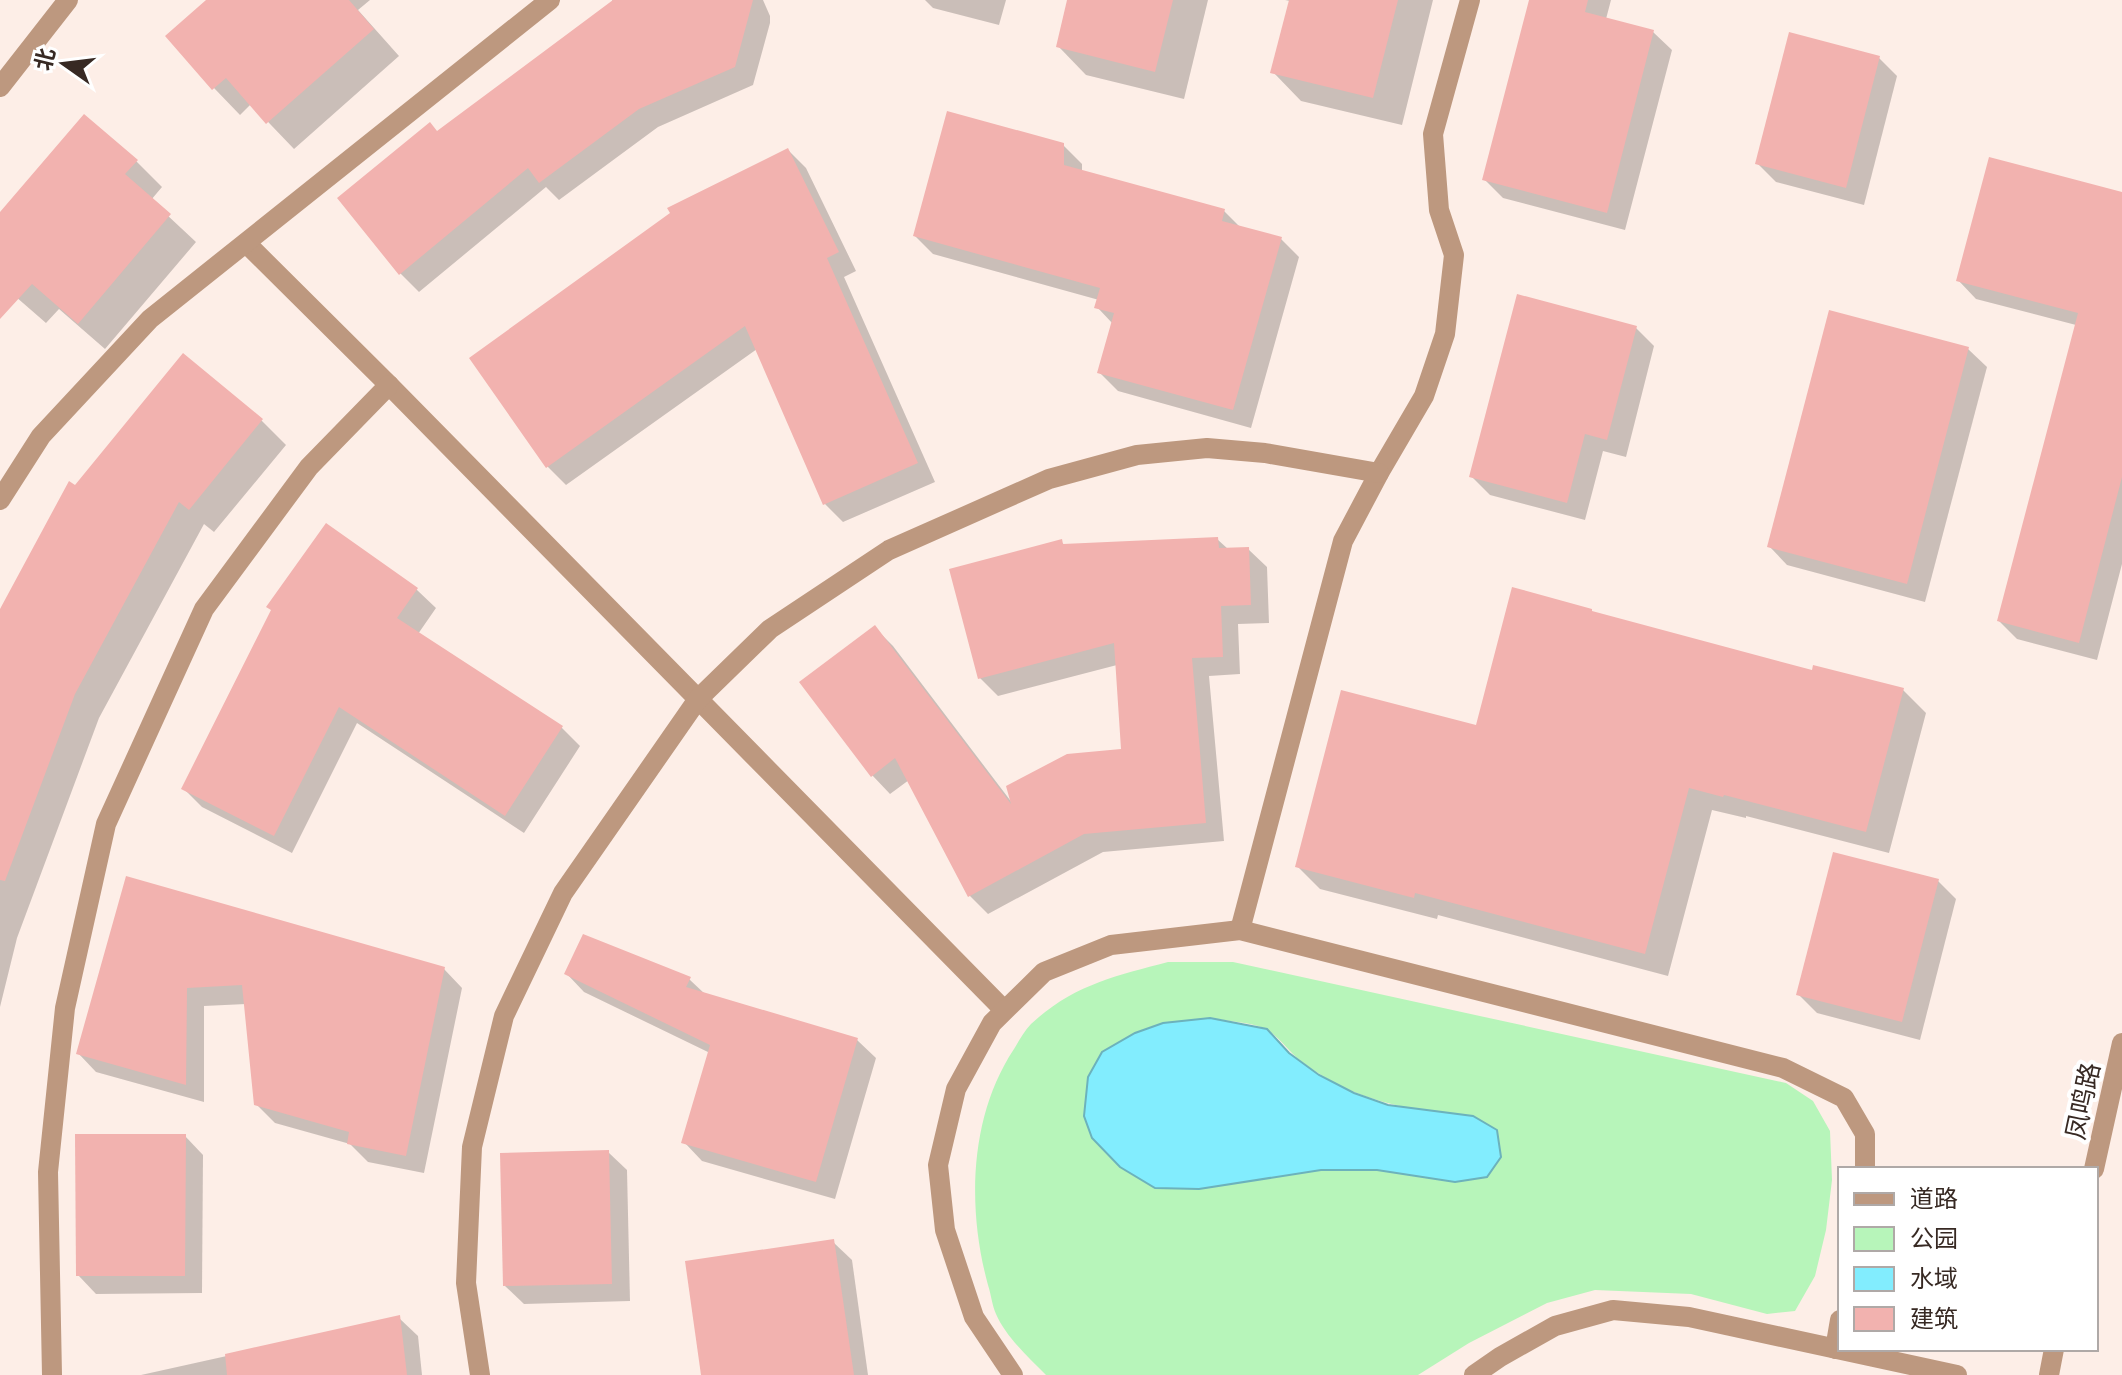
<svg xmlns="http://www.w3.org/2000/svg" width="2122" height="1375" font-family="'Public Sans','Noto Sans SC',sans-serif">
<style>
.green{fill:#b7f5ba;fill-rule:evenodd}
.water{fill:#82edfe;stroke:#6cb2bc;stroke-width:2}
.shadow{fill:#0003}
.building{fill:#f2b2af}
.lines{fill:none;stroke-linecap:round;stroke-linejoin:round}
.service{stroke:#bd987f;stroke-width:20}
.minor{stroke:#bd987f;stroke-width:20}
.labels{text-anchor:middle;stroke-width:8;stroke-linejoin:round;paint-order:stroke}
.street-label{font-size:26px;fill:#372923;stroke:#fff}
</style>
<rect width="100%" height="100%" fill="#fdeee7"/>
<!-- green -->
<path class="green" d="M1168 962H1233L1786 1083 1813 1101 1830 1131 1832 1180 1826 1230 1815 1276 1795 1311 1767 1314 1691 1294 1595 1290 1547 1303 1469 1343 1418 1375H1046C1029 1358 1006 1337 996 1314 992 1305 991 1294 988 1285 967 1208 969 1117 1014 1049 1019 1041 1024 1031 1031 1024 1073 985 1115 976 1168 962ZM1210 1018C1227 1021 1248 1022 1264 1028 1275 1032 1290 1053 1301 1061 1340 1091 1378 1103 1426 1111L1455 1182 1377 1170H1321L1199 1189Z"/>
<!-- water -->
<polygon class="water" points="1210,1018 1267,1029 1289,1053 1319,1075 1354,1093 1388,1105 1473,1116 1497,1130 1501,1157 1487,1177 1455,1182 1377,1170 1321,1170 1199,1189 1155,1188 1120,1167 1092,1138 1084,1116 1088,1077 1102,1052 1135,1033 1163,1023"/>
<!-- shadow -->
<g class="shadow">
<polygon points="209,0 370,0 358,10 399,56 294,149 251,104 240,115 214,88"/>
<polygon points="612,0 763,0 770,16 770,23 753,85 658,127 559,200 546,187 419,292 400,273 438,132 613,3"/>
<polygon points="925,0 1006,0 999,25 933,8"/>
<polygon points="1069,0 1208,0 1184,99 1086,75 1058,46"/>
<polygon points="1285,0 1433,0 1402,125 1301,101 1273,72 1290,1"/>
<polygon points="1531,0 1611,0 1606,19 1653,32 1672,50 1625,230 1503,198 1484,179"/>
<polygon points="1879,58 1897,76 1864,205 1776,182 1757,163"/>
<polygon points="1063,145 1082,164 1082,172 1224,211 1241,228 1281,239 1299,257 1251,428 1118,391 1099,372 1113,324 1097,307 1099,300 933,254 915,236"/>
<polygon points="788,150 806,168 856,271 844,277 935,482 843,522 825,504 757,349 566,485 548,467 471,358 673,214"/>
<polygon points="136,161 162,187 151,200 196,242 105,349 59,309 46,323 0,283 0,215"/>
<polygon points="2122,194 2122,564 2097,660 2017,639 1999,621 2076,325 1976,299 1958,280"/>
<polygon points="1636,328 1654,346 1626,457 1603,451 1585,520 1490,495 1471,476"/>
<polygon points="1968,349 1987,367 1925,602 1787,565 1769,546"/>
<polygon points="183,356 262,421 286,445 214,532 204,524 99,718 17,938 0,1007 0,614 75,487"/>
<polygon points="326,526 417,590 436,608 418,634 562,728 580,746 524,833 357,723 292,853 202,807 184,789"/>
<polygon points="1217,539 1228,549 1248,549 1267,567 1269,623 1238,624 1240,674 1209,676 1224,841 1103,852 988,914 970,896 909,780 890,794 872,775 875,628 893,646 1013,804 1123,751 1117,665 998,696 980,678 1061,542 1066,546"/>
<polygon points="1594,614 1813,672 1903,690 1926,713 1889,853 1746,816 1746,818 1712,810 1668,976 1438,915 1437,919 1320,889 1297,866 1477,728"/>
<polygon points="128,878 444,969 462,988 424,1173 368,1162 350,1144 275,1123 256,1104 246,1004 204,1006 204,1102 96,1072 78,1053"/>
<polygon points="1938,881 1956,899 1920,1040 1817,1013 1799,995"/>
<polygon points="566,973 689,979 706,995 857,1040 876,1058 835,1199 702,1161 684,1142 710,1053 584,992"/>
<polygon points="185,1136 203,1155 202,1293 96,1294 78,1275"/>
<polygon points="608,1152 627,1170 630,1301 524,1304 505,1286"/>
<polygon points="833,1242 852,1260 868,1375 703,1375"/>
<polygon points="399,1318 418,1336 422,1375 141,1375"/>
</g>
<!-- building -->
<g class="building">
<polygon points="206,0 349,0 374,29 266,124 226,78 212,90 165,36"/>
<polygon points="613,0 753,0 735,67 639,109 539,183 528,168 399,275 337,198 430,122 437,131"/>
<polygon points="1067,0 1173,0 1155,72 1056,47"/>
<polygon points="1289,0 1398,0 1373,98 1270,73"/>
<polygon points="1529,0 1588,0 1585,12 1654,30 1607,213 1482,180"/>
<polygon points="1789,32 1880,56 1846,188 1755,164"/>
<polygon points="947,111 1064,143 1064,165 1225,209 1222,221 1282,237 1233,410 1097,373 1114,313 1094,308 1100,288 913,236"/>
<polygon points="84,114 138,160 125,174 171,214 78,324 32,284 0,319 0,212"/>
<polygon points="788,148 839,252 827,258 918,463 823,505 745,326 546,468 469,358 670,213 667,208"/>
<polygon points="1989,157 2122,192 2122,477 2079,643 1997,621 2078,313 1956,281"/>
<polygon points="1517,294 1637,326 1607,440 1585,434 1567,503 1469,477"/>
<polygon points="1829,310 1969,347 1907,584 1767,547"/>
<polygon points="183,353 263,419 189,510 179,502 75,694 5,881 0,880 0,609 69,481 75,485"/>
<polygon points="326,523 418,588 397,618 563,726 505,816 339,707 274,836 181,789 271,610 266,607"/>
<polygon points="1218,537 1219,548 1249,547 1251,605 1221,606 1223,657 1192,658 1206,823 1084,834 968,897 895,758 871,777 799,682 875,625 1011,804 1006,786 1067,754 1121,749 1114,643 978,679 949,569 1062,539 1063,544"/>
<polygon points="1512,587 1592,609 1592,611 1812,670 1813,665 1904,688 1866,832 1724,795 1723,797 1689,788 1645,954 1415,893 1414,898 1295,867 1341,690 1476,725"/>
<polygon points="1833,852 1939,879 1902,1022 1796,995"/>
<polygon points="126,876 445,967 406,1156 347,1144 349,1132 254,1105 242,985 187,988 186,1085 76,1054"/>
<polygon points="583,934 691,977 686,987 858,1038 816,1182 681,1143 710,1045 564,974"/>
<polygon points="75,1134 186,1134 185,1276 76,1276"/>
<polygon points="609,1150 612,1284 503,1286 500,1153"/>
<polygon points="834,1239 854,1375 701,1375 685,1261"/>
<polygon points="400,1315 407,1375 227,1375 225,1354"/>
</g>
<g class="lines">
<!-- service -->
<g class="service">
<polyline points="0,87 68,0"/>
<polyline points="246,243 389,385 1004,1010"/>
<polyline points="0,500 41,436 150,319 550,0"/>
<polyline points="1240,930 1343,541 1379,473 1424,396 1445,334 1454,255 1439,210 1433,134 1470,0"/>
<polyline points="1835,1349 1840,1320"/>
<polyline points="52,1375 48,1172 65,1008 106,824 204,609 309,467 389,385"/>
<polyline points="480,1375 466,1283 472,1147 504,1016 563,893 698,699 770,629 889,550 1049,479 1137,455 1207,448 1265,453 1379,473"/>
<polyline points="1013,1375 974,1317 945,1230 938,1165 956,1089 992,1023 1044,972 1111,945 1240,930 1783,1068 1844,1098 1865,1134 1865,1169"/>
<polyline points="1474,1375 1500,1357 1555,1326 1613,1310 1689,1317 1957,1375"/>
</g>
<!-- minor -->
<g class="minor">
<polyline points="2094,1169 2122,1043"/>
<polyline points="2049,1375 2054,1349"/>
</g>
</g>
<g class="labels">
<!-- street labels -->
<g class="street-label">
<text transform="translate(2083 1101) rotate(-78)" y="9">凤鸣路</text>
</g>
</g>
<!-- legend -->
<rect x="1838" y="1167" width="260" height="184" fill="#ffffff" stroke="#afa9a7" stroke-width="2"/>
<rect x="1854" y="1193" width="40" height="12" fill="#bd987f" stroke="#afa9a7" stroke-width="2"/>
<text x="1910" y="1207" font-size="24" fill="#372923">道路</text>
<rect x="1854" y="1227" width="40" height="24" fill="#b7f5ba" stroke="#afa9a7" stroke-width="2"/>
<text x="1910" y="1247" font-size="24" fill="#372923">公园</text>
<rect x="1854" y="1267" width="40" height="24" fill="#82edfe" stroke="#afa9a7" stroke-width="2"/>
<text x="1910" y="1287" font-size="24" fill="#372923">水域</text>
<rect x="1854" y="1307" width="40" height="24" fill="#f2b2af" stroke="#afa9a7" stroke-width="2"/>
<text x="1910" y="1327" font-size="24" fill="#372923">建筑</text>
<!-- north arrow -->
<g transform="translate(64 64) rotate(284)" stroke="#ffffff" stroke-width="6" paint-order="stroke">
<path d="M0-6L14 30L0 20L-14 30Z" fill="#372923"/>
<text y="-12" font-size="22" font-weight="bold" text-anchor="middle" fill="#372923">北</text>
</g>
</svg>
